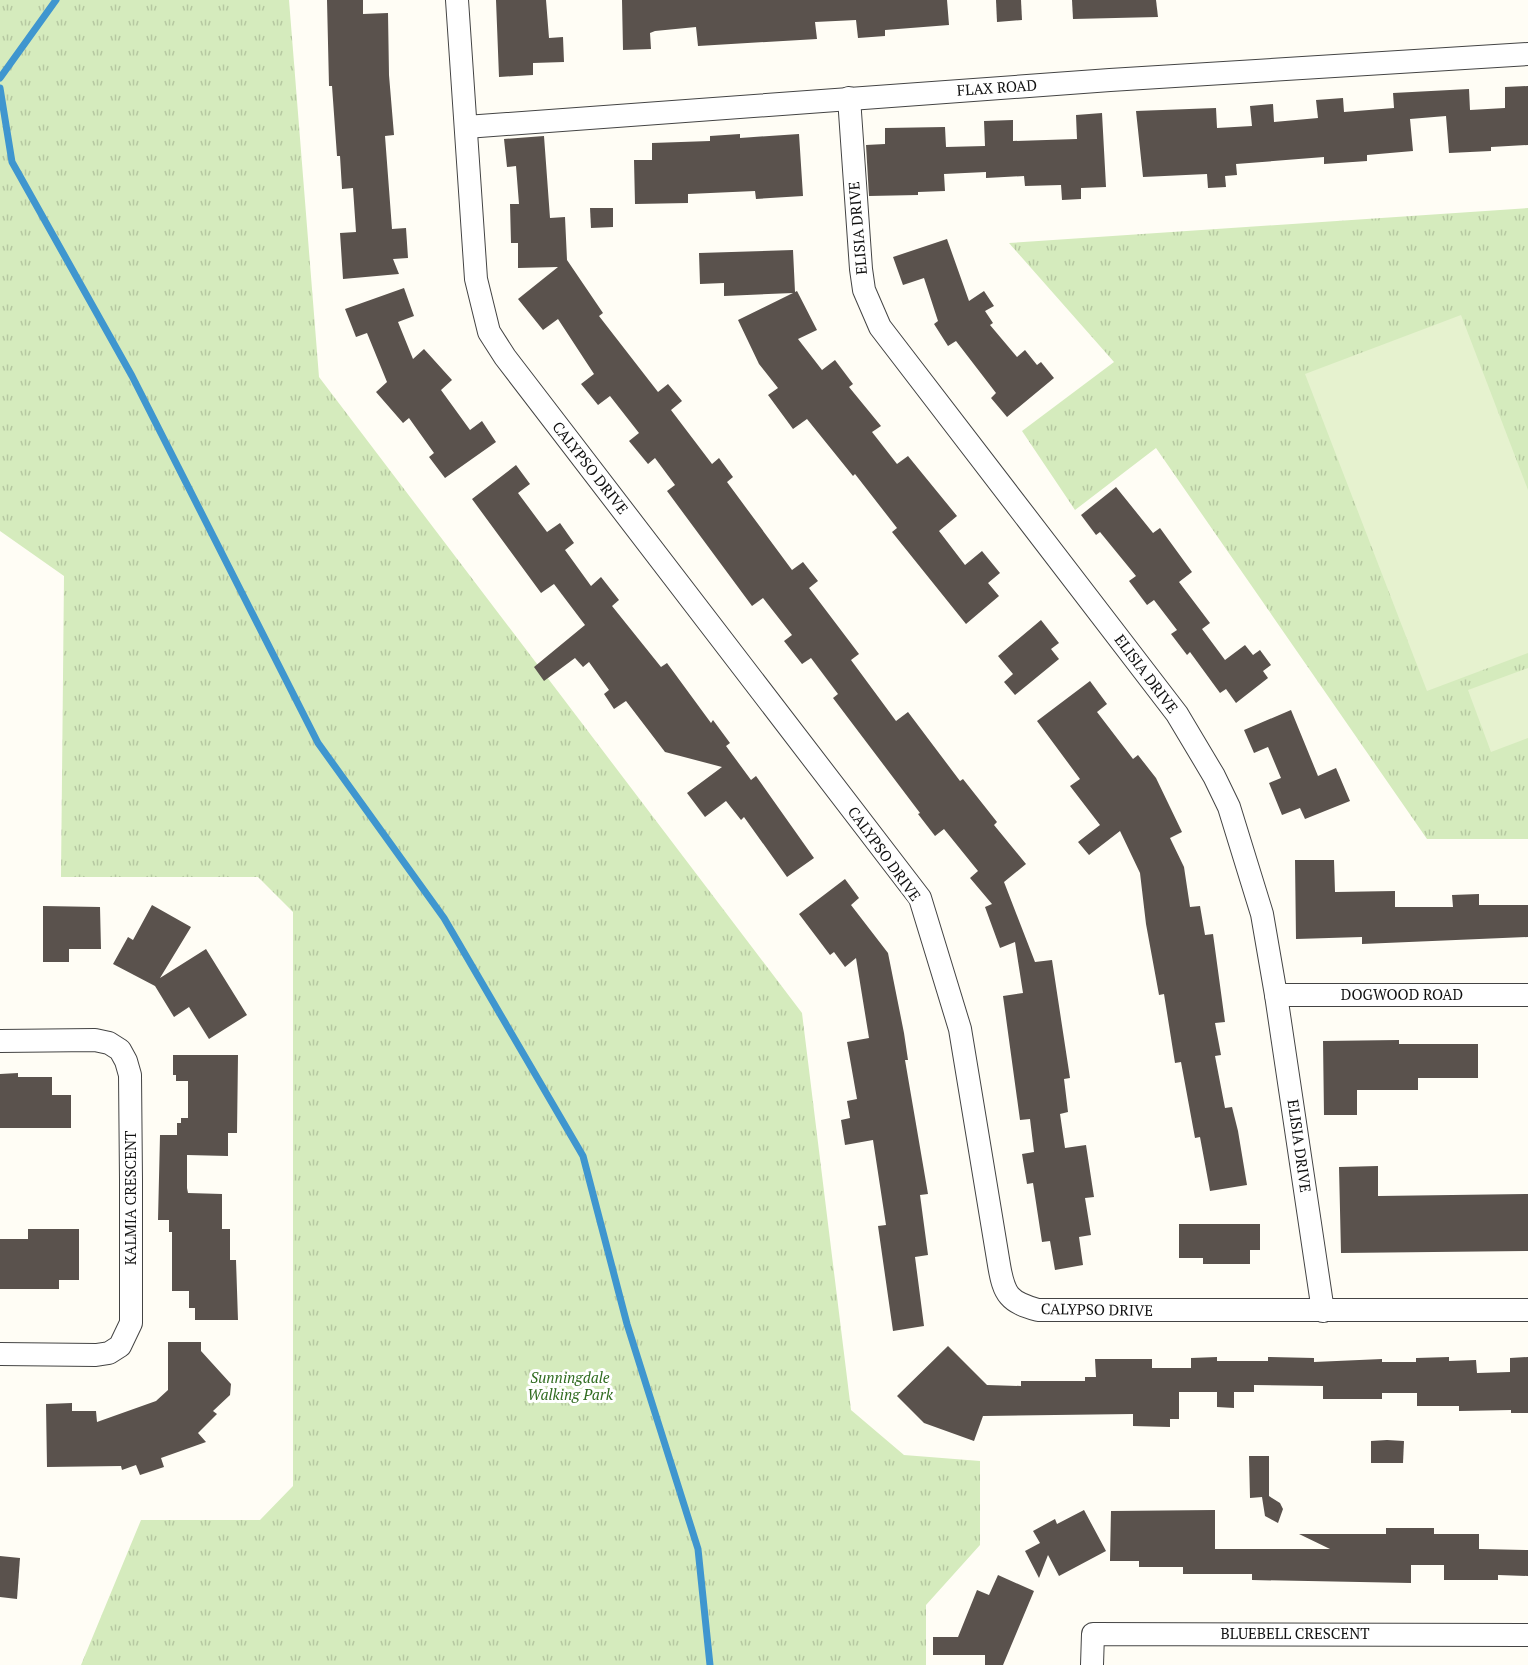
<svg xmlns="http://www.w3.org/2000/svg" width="1528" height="1665" font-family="'PT Serif',serif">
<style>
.grass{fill:url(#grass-tufts)}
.pitch{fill:#e6f2cf}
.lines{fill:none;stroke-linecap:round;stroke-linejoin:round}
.stream{stroke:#3f96cf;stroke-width:7}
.building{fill:#5a524d}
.street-casing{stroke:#444;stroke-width:24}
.street{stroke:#fff;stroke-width:22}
.labels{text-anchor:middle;stroke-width:6;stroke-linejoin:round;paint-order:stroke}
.street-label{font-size:15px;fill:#111;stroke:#fff}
.park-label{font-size:15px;font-style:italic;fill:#2f6b1f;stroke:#fff}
</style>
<defs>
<pattern id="grass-tufts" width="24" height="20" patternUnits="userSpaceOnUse" patternTransform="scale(1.5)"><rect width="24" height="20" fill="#d5ebbd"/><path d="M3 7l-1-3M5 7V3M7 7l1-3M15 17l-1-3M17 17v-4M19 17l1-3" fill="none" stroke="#b6c8a1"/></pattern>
</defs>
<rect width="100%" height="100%" fill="#fffdf5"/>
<!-- grass -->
<g class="grass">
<polygon points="0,0 289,0 319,377 802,1013 851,1410 904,1455 980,1461 980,1545 926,1605 926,1665 81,1665 141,1520 260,1520 293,1486 293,912 258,877 61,877 64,576 0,531"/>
<polygon points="1528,208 1528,839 1427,839 1156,448 1075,510 1022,431 1114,362 1009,243"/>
</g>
<!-- pitch -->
<g class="pitch">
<polygon points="1461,315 1528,490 1528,653 1427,691 1305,374"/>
<polygon points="1528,668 1528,738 1491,752 1468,690"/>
</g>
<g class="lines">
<!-- stream -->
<g class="stream">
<polyline points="0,78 56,0"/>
<polyline points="0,88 12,162 132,376 318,743 444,918 583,1156 627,1324 698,1549 710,1665"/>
</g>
</g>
<!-- building -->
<g class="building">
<polygon points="327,0 363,0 363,14 388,13 389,75 394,135 385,136 392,229 406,228 408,258 393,259 399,274 343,279 340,233 356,232 353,188 342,189 340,156 337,156 332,86 329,86"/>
<polygon points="496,0 546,0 549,38 563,37 564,62 533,63 533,75 499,77"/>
<polygon points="622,0 947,0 949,25 885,30 885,36 858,38 856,20 815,22 817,39 698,46 696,27 655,31 650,33 651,49 623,50"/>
<polygon points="996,0 1021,0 1022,20 997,22"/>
<polygon points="1072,0 1156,0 1158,17 1073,19"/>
<polygon points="1528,86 1528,145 1491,147 1491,151 1449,153 1446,116 1410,119 1413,151 1367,155 1367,161 1324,164 1324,157 1236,164 1237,175 1225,176 1226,187 1208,188 1207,174 1143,177 1136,111 1216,108 1217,128 1252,126 1250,106 1273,104 1274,122 1318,118 1316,100 1343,98 1344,112 1394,108 1393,93 1469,89 1470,110 1505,108 1505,87"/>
<polygon points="1102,113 1106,187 1081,188 1081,199 1062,200 1061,185 1025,186 1024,176 986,178 986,172 944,174 945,191 918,192 918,195 869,196 866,145 885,144 885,128 945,127 946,147 985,146 984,121 1013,120 1013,141 1077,139 1076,115"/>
<polygon points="740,134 740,138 799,134 803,196 756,199 755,191 688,194 688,203 635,204 634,160 652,160 652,143 710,141 710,136"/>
<polygon points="544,136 550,218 565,217 567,260 603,313 599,316 658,392 668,384 682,401 671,410 712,464 719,458 733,477 727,482 792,570 803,562 818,581 809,588 859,654 851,660 896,721 908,712 960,781 963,779 997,822 994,825 1026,864 1004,882 1035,962 1052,960 1070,1078 1064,1079 1068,1112 1060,1114 1065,1148 1086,1145 1094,1197 1085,1198 1091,1235 1079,1237 1083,1265 1055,1270 1050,1241 1042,1242 1033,1183 1027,1184 1022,1154 1034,1152 1030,1119 1020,1120 1003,996 1023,993 1015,942 1000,948 985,907 992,904 970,878 978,871 944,829 935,836 918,814 920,813 833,698 838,694 811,658 802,664 784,641 792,635 763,598 752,606 667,491 675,485 655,458 648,464 629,441 639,433 610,396 598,405 581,384 594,374 558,319 543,330 518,299 558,267 518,268 518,243 511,243 510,204 519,204 516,166 507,167 504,139"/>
<polygon points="590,208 613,208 613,227 591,228"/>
<polygon points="947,239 969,301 984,291 994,306 985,311 993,323 990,325 1017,357 1025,350 1037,365 1041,362 1054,378 1007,417 991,398 996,393 956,341 948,346 934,324 938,321 924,278 903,285 893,257"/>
<polygon points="793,250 795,292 797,291 817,330 798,339 822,370 835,360 853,384 849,387 881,426 872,432 897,464 908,456 957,516 939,531 965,565 982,551 1000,573 988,583 999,596 966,624 892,532 897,528 855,474 853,476 807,419 793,429 768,395 778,388 759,364 738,320 793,293 724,296 724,283 700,284 699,253"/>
<polygon points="404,288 414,316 398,322 413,359 424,349 452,380 441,390 470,430 482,421 496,442 445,478 429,457 434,453 409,418 403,423 376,392 387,382 367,333 356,337 345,309"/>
<polygon points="516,465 530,484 518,493 547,532 560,523 574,543 565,550 591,586 601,577 619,600 612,606 661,667 667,663 711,723 713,720 730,743 726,746 751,780 756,776 814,858 787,877 744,817 741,820 726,801 705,817 687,793 722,767 665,752 626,701 614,709 604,694 609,690 589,662 583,667 575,658 544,681 534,667 585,625 554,584 541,593 472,499"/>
<polygon points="1116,487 1153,533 1160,528 1192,572 1179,582 1210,623 1202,629 1225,660 1245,645 1253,655 1260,650 1271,665 1263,671 1268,678 1236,703 1226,689 1220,693 1190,652 1187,655 1171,634 1177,630 1154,600 1147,605 1129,581 1136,576 1100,532 1096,535 1081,515"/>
<polygon points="1041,620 1059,643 1051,649 1059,659 1015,695 1004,682 1013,674 998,656"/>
<polygon points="1090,681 1107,704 1097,712 1133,759 1138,755 1156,778 1182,832 1170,838 1184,867 1190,907 1200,906 1205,935 1213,934 1225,1022 1215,1023 1221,1055 1215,1056 1225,1108 1232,1107 1238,1131 1247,1185 1210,1191 1200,1137 1195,1138 1181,1062 1175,1063 1164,994 1159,995 1146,924 1140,873 1120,831 1089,855 1078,842 1100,825 1070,786 1080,779 1037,721"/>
<polygon points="1291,710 1318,776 1336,768 1350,801 1305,819 1300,808 1282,815 1269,783 1281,778 1268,747 1254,753 1244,730"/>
<polygon points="1295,860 1334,860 1335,892 1395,891 1395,907 1453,907 1452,895 1479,894 1479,905 1528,905 1528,937 1362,944 1362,937 1296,939"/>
<polygon points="845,879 859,898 851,905 888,953 904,1033 908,1060 905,1060 928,1194 920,1195 928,1255 915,1257 924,1326 893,1331 878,1226 886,1225 873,1140 845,1145 841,1120 850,1118 847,1101 857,1099 847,1042 869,1038 856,958 845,967 834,952 830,955 799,914"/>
<polygon points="152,905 191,927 160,978 206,949 247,1015 209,1039 189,1007 174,1017 155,986 113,964 128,937 133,940"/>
<polygon points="43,906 100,907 101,949 69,949 69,962 43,962"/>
<polygon points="1399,1040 1399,1044 1478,1044 1478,1078 1418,1078 1418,1090 1357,1090 1357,1115 1324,1115 1323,1041"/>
<polygon points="173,1055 238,1055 237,1133 228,1133 228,1156 187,1155 187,1188 188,1193 222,1194 222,1229 230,1229 230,1260 236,1260 238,1320 195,1320 195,1308 189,1308 189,1291 172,1291 172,1232 169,1232 169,1220 158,1220 160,1135 177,1135 177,1123 181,1123 181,1118 188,1118 188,1081 176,1081 176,1075 173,1075"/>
<polygon points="18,1073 18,1077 52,1077 52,1095 71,1095 71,1128 0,1128 0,1074"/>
<polygon points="1378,1166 1378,1196 1528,1194 1528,1251 1341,1253 1339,1167"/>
<polygon points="1179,1224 1260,1224 1260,1250 1250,1250 1250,1264 1203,1264 1203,1258 1179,1258"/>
<polygon points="28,1229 79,1229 79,1280 59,1280 59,1289 0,1289 0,1239 28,1239"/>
<polygon points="168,1342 201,1342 201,1351 231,1384 230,1395 213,1411 217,1414 198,1433 206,1442 161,1458 164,1467 140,1475 136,1465 122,1470 121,1466 47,1467 46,1404 72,1403 72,1411 96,1411 97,1422 156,1401 168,1390"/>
<polygon points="948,1346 987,1385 1021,1386 1021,1381 1085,1381 1085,1377 1096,1377 1095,1359 1152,1359 1152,1368 1191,1368 1191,1358 1217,1357 1217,1361 1268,1361 1268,1357 1314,1358 1314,1362 1382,1359 1382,1362 1416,1362 1416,1358 1449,1357 1449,1361 1476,1360 1477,1373 1510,1372 1510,1358 1528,1357 1528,1413 1511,1413 1511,1410 1459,1411 1459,1406 1417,1406 1417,1393 1382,1393 1382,1399 1323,1399 1323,1386 1254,1385 1254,1392 1234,1392 1234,1408 1217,1407 1217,1392 1179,1392 1179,1419 1170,1419 1170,1427 1133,1426 1133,1414 983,1416 974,1441 924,1423 897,1396"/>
<polygon points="1387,1440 1404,1441 1403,1463 1371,1463 1371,1441"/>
<polygon points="1249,1456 1269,1456 1269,1496 1280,1503 1283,1509 1278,1523 1265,1516 1262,1497 1250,1498"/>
<polygon points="1084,1510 1106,1551 1059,1576 1048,1555 1039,1578 1025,1551 1040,1543 1033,1531 1055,1519 1057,1524"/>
<polygon points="1215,1510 1215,1549 1330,1549 1299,1534 1386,1534 1386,1528 1434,1528 1434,1534 1479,1534 1479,1549 1528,1550 1528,1576 1498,1575 1498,1580 1444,1580 1444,1565 1411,1565 1411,1583 1252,1580 1252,1574 1183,1574 1183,1567 1139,1567 1139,1561 1110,1561 1111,1511"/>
<polygon points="0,1556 20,1558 17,1599 0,1597"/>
<polygon points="998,1575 1034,1591 1003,1665 985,1665 985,1655 933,1655 933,1637 958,1637 977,1590 989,1595"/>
</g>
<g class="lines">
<defs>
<g id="street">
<path d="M457 0 476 279 489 332 505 357 920 898 960 1029 999 1265C1004 1295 1009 1302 1038 1310H1528"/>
<polyline points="849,98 861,269 864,290 880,327 1177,714 1214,776 1229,807 1262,914 1276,995 1323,1311"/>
<polyline points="466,127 1110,80 1528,54"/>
<polyline points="1276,995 1528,995"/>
<polyline points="0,1041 95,1040 109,1043 120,1050 126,1061 130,1075 131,1180 131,1323 120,1346 109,1353 96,1355 0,1354"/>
<polyline points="1092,1665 1093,1634 1528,1635"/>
</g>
</defs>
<!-- street casing -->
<use href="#street" class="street-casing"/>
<!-- street -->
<use href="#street" class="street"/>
</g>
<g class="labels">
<!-- street labels -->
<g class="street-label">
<text transform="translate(997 88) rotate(-4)" y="5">FLAX ROAD</text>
<text transform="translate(858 228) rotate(-95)" y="5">ELISIA DRIVE</text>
<text transform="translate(590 468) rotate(52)" y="5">CALYPSO DRIVE</text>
<text transform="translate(1146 674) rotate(53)" y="5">ELISIA DRIVE</text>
<text transform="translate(884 854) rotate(54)" y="5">CALYPSO DRIVE</text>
<text x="1402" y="1000">DOGWOOD ROAD</text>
<text transform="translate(1299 1146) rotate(82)" y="5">ELISIA DRIVE</text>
<text transform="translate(131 1198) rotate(-90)" y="5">KALMIA CRESCENT</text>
<text transform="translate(1097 1310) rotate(1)" y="5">CALYPSO DRIVE</text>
<text x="1295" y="1639">BLUEBELL CRESCENT</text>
</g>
<!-- park labels -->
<g class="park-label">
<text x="570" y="1383">Sunningdale<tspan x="570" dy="17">Walking Park</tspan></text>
</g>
</g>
</svg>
